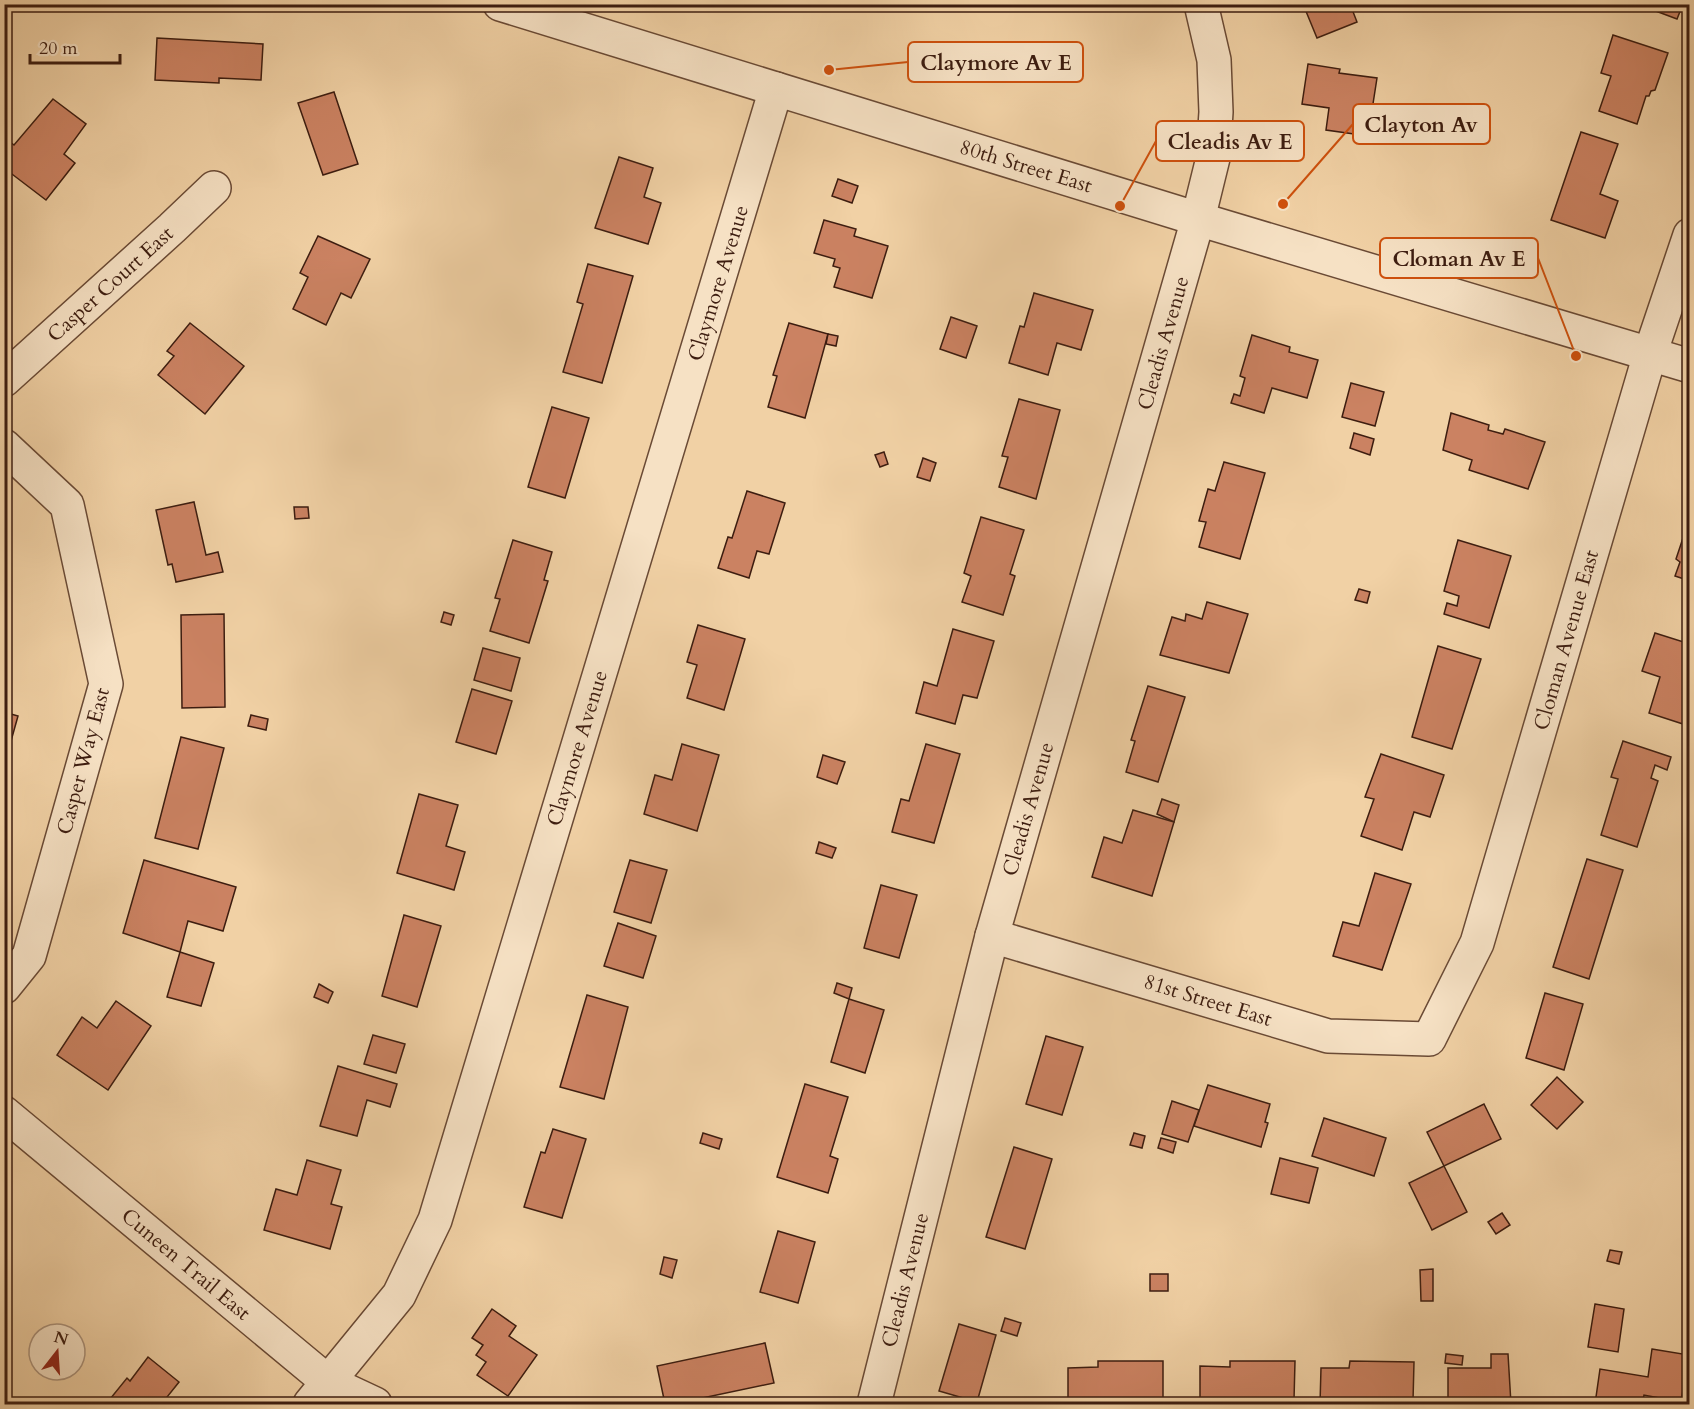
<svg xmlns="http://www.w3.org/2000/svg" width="1694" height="1409" font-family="Cardo,serif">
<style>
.building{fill:#cb8262;stroke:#3d1d10;stroke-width:1.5}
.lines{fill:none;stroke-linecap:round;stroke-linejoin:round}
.minor-casing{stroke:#6a4a35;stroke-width:36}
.minor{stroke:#f6e1c4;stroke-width:33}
.labels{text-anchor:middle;stroke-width:5;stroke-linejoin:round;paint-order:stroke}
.street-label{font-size:21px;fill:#3d1d10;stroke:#f6e1c4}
.leader{fill:none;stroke:#ce500d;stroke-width:2}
.callout-dot{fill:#ce500d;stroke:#f6e1c4;stroke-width:2}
.callout{fill:#f6e1c4;stroke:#ce500d;stroke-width:2}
.callout-label{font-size:22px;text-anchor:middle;font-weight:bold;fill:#3d1d10}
</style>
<rect width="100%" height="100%" fill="#f1d1a5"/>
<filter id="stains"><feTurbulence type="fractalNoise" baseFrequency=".00333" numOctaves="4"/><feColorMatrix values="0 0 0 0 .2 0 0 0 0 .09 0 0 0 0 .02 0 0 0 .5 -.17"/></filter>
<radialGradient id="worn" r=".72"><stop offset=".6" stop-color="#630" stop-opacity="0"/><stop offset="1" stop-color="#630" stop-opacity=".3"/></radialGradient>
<!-- building -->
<g class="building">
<polygon points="1303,4 1350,4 1357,22 1317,38"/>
<polygon points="1637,4 1683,4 1677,19"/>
<polygon points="1613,35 1668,53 1655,90 1651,91 1649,96 1646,96 1637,124 1599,111 1611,76 1601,73"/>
<polygon points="157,38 263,44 261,80 219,78 219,83 155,80"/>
<polygon points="1308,64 1340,69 1339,73 1377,78 1368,136 1326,130 1329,108 1302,104"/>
<polygon points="334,92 358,164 323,175 298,103"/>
<polygon points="53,99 86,124 64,154 75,163 46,200 4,168 4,137 14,145"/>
<polygon points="1581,132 1618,144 1600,194 1618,201 1605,238 1551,220"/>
<polygon points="619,157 653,168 644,197 661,203 648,244 595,228"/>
<polygon points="838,179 858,186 852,203 832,196"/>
<polygon points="824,220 856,229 854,236 888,246 872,298 834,287 840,268 833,266 835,259 814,253"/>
<polygon points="318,236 370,259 351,298 341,293 326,325 293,309 308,277 300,273"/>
<polygon points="588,264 633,276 602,383 563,372 583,304 577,302"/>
<polygon points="1034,293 1093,310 1081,350 1057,343 1048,375 1009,363 1020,326 1024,327"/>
<polygon points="951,317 977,326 966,358 940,349"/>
<polygon points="190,323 244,366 205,414 158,375 174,356 167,351"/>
<polygon points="789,323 828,334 805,418 768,407 777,376 773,375"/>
<polygon points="828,334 838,336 836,346 826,344"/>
<polygon points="1252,335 1290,347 1289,352 1318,360 1307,398 1272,388 1264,413 1231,403 1234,394 1240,396 1245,378 1240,376"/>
<polygon points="1351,383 1384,392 1375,426 1342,417"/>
<polygon points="1019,399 1060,410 1036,499 999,487 1008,457 1002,456"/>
<polygon points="552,407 589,418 565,498 528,487"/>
<polygon points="1451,413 1489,425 1488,430 1503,434 1505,429 1545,442 1528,489 1469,470 1472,460 1443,450"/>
<polygon points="1354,433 1374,439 1370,455 1350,448"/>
<polygon points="884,452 888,464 880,467 875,455"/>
<polygon points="923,458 936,463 930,481 917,477"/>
<polygon points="1224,462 1265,473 1240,559 1199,547 1206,522 1199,521 1208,489 1215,491"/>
<polygon points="747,491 785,503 769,554 757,551 749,578 718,568 728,537 732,538"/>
<polygon points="194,502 206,555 218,552 223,572 176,582 172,564 168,565 156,510"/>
<polygon points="294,507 308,507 309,518 295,519"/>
<polygon points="981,517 1024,530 1010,574 1015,576 1003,615 962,602 971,576 964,573"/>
<polygon points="1690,517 1690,581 1675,576 1680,562 1676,559"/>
<polygon points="513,540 552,552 544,580 548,581 529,643 490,631 500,599 495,598"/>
<polygon points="1458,540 1511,556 1489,628 1444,614 1447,603 1457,606 1459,596 1444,591"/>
<polygon points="1359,589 1370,592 1367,603 1355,600"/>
<polygon points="1207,602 1248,614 1229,673 1160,655 1172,617 1185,621 1186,614 1202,619"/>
<polygon points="444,612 454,615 451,625 441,622"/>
<polygon points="224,614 225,707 182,708 181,615"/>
<polygon points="698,625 745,639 724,710 687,698 697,665 687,662"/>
<polygon points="953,629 994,641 977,698 963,695 955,724 916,713 924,682 937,686"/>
<polygon points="1655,633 1690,644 1690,712 1686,725 1649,713 1660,677 1642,671"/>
<polygon points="1438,646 1481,659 1452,749 1412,737"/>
<polygon points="483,648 520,658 511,691 474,680"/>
<polygon points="1148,686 1185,697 1158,782 1126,772 1135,741 1131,740"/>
<polygon points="472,689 512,701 496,754 456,742"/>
<polygon points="4,712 18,716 4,766"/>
<polygon points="251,715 268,719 266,730 248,726"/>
<polygon points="181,737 224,748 198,849 155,838"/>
<polygon points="1623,741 1671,757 1667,770 1655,765 1651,778 1658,781 1637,847 1601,835 1618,779 1611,777"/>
<polygon points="682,744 719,755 697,831 644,814 655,775 672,780"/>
<polygon points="926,744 960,754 934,843 892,832 901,799 909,801"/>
<polygon points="1381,754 1444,775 1430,817 1414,812 1402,850 1361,836 1374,799 1365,797"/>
<polygon points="823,755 845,762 837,784 817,777"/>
<polygon points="419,794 458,805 446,846 465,852 454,890 397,873"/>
<polygon points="1162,799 1179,805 1174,822 1157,814"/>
<polygon points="1133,810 1174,822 1152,896 1092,877 1104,837 1122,843"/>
<polygon points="819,842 836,848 832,858 816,853"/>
<polygon points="1587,859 1623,870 1589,979 1553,967"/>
<polygon points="144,860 236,887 223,931 188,921 180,952 123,933"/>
<polygon points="630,860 667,870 651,923 614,912"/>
<polygon points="1375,873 1411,884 1382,970 1333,956 1343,922 1359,926"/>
<polygon points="881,885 917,895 899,958 864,948"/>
<polygon points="404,915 441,926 417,1007 382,996"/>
<polygon points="618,923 656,936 643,978 604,966"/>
<polygon points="180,952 214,963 201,1006 167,997"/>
<polygon points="837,983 852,988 849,999 834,993"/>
<polygon points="319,984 333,992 328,1003 314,997"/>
<polygon points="1545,993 1583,1004 1564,1070 1526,1058"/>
<polygon points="587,995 628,1007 604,1099 560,1087"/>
<polygon points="849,999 884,1010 865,1073 831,1062"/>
<polygon points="116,1001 151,1026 108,1090 57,1055 82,1017 97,1028"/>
<polygon points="373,1035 405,1044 396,1073 364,1064"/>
<polygon points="1046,1036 1083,1047 1062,1115 1026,1104"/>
<polygon points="338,1066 397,1084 390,1107 367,1100 357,1136 320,1126"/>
<polygon points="1557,1077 1583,1102 1557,1129 1531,1105"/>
<polygon points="805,1084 848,1097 830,1156 838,1159 828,1193 777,1177"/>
<polygon points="1208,1085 1270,1104 1265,1122 1268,1123 1261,1147 1194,1126"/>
<polygon points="1172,1101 1199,1110 1188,1142 1162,1134"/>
<polygon points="1484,1104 1501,1139 1444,1166 1427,1132"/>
<polygon points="1324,1118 1386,1138 1374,1176 1312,1156"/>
<polygon points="553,1129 586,1139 562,1218 524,1207 541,1152 545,1153"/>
<polygon points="703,1133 722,1139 719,1149 700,1143"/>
<polygon points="1134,1133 1145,1136 1142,1148 1130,1145"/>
<polygon points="1161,1138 1176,1142 1173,1153 1158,1148"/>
<polygon points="1014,1147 1052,1159 1025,1249 986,1237"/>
<polygon points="1280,1158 1318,1168 1309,1203 1271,1194"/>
<polygon points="307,1160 341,1170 331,1204 342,1207 330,1249 264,1230 276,1189 297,1195"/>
<polygon points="1444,1166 1467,1212 1432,1230 1409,1183"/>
<polygon points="1502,1213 1510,1225 1496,1234 1488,1222"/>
<polygon points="778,1231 815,1242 798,1303 760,1292"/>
<polygon points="1610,1250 1622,1252 1619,1264 1607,1261"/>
<polygon points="664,1257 677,1260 672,1278 660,1274"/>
<polygon points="1433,1269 1433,1301 1421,1301 1420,1270"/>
<rect x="1150" y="1274" width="18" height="17"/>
<polygon points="1595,1304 1624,1309 1618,1352 1588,1347"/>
<polygon points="492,1309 516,1326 509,1336 537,1355 508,1396 477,1375 486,1362 476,1355 483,1345 472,1338"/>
<polygon points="1005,1318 1021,1323 1017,1336 1001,1331"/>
<polygon points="959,1324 996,1335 977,1402 939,1391"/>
<polygon points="765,1343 774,1383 674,1404 665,1404 657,1366"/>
<polygon points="1652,1349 1689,1355 1681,1402 1644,1395 1642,1404 1595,1404 1600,1369 1648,1377"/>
<polygon points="1446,1354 1463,1356 1462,1365 1445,1363"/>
<polygon points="1491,1354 1508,1354 1511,1404 1448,1404 1448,1368 1491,1368"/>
<polygon points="148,1357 179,1382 167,1397 177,1404 106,1404 127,1378 130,1381"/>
<polygon points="1098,1361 1163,1361 1163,1400 1097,1400 1097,1404 1068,1404 1068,1368 1098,1367"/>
<polygon points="1230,1361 1295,1361 1294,1400 1234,1400 1233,1404 1200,1404 1200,1366 1230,1367"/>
<polygon points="1350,1361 1414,1362 1413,1401 1352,1400 1352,1404 1320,1404 1321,1368 1349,1368"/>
</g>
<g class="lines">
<defs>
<g id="minor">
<polyline points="500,4 1198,219 1690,366"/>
<polyline points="4,380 172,228 214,188"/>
<polyline points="4,446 67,505 106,684 29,956 4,987"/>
<polyline points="992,936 1328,1036 1429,1039 1477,943 1650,354 1690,235"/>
<polyline points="4,1113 328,1382 375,1404"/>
<polyline points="310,1404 399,1295 435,1220 776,89"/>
<polyline points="874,1404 992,936 1198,219 1213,158 1216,112 1214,60 1201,4"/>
</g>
</defs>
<!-- minor casing -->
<use href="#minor" class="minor-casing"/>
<!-- minor -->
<use href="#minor" class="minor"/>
</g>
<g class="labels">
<!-- street labels -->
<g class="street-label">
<text transform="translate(1026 166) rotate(17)" y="7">80th Street East</text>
<text transform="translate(718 283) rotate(-73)" y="7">Claymore Avenue</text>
<text transform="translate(110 284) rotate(-42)" y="7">Casper Court East</text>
<text transform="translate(1163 343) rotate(-74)" y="7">Cleadis Avenue</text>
<text transform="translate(1566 640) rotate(-74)" y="7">Cloman Avenue East</text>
<text transform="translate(577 748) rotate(-73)" y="7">Claymore Avenue</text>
<text transform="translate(83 761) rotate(-75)" y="7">Casper Way East</text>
<text transform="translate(1028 809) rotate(-74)" y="7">Cleadis Avenue</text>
<text transform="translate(1208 1000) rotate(17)" y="7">81st Street East</text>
<text transform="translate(186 1264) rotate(40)" y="7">Cuneen Trail East</text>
<text transform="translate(905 1280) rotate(-76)" y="7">Cleadis Avenue</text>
</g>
</g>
<!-- callouts -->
<path class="leader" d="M829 70L908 62M1283 204L1353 124M1120 206L1156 141M1576 356L1538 258"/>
<g class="callout-dot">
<circle cx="829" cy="70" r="6"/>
<circle cx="1283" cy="204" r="6"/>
<circle cx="1120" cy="206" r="6"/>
<circle cx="1576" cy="356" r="6"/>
</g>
<g class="callout">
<rect x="908" y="42" width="175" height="40" rx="6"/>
<rect x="1353" y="104" width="137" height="40" rx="6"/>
<rect x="1156" y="121" width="148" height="40" rx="6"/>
<rect x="1380" y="238" width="158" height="40" rx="6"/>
</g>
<g class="callout-label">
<text x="996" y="70">Claymore Av E</text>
<text x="1421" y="132">Clayton Av</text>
<text x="1230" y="149">Cleadis Av E</text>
<text x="1459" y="266">Cloman Av E</text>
</g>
<!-- margin -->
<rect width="1694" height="1409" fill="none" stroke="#f1d1a5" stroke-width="24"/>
<rect x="6" y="6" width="1682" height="1397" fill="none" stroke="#3d1d10" stroke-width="3"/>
<rect x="12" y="12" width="1670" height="1385" fill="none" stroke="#3d1d10" stroke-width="1.5"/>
<!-- north arrow -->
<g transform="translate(57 1352) rotate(17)"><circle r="28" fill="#f6e1c4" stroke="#ac937c" stroke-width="1.5"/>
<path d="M0-4.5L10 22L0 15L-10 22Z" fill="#8f2418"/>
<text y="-9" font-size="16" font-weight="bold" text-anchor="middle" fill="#3d1d10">N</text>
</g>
<!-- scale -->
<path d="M30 54v9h90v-9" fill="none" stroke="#3d1d10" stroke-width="3"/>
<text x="39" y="54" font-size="18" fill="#3d1d10" stroke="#f6e1c4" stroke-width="4.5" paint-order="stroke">20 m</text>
<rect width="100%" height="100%" filter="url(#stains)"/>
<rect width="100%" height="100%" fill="url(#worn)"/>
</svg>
